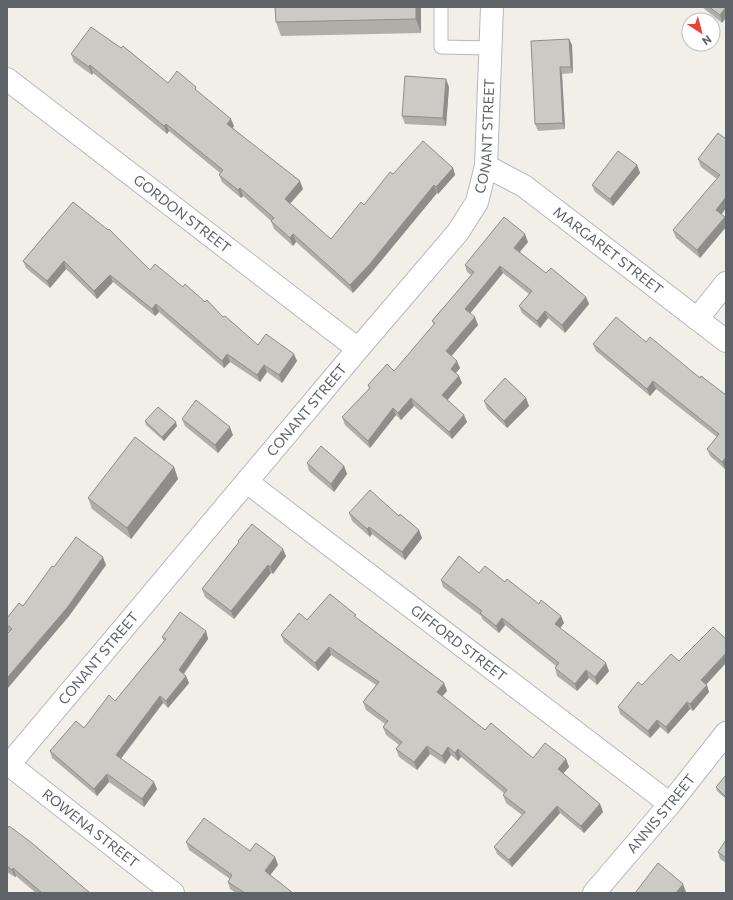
<svg xmlns="http://www.w3.org/2000/svg" width="733" height="900" font-family="Commissioner,sans-serif">
<style>
.lines{fill:none;stroke-linecap:round;stroke-linejoin:round}
.lane-casing{stroke:#b5b8bc;stroke-width:15}
.street-casing{stroke:#b5b8bc;stroke-width:24}
.lane{stroke:#fff;stroke-width:13}
.street{stroke:#fff;stroke-width:22}
.wall{fill:#afaea9}
.shaded-wall{fill:#8f8d8a}
.building{fill:#cccac5;stroke:#8f8d8a}
.labels{text-anchor:middle;stroke-width:3;stroke-linejoin:round;paint-order:stroke}
.street-label{font-size:14px;fill:#5f6368;stroke:#fff}
</style>
<rect width="100%" height="100%" fill="#f1efe8"/>
<g class="lines">
<defs>
<polyline id="lane" points="441,7 441,47 491,48"/>
<g id="street">
<path id="s1" d="M7 79 358 349"/>
<path id="s2" d="M486 166 524 186 726 341"/>
<polyline points="697,319 726,283"/>
<path id="s3" d="M247 482 670 804"/>
<path id="s4" d="M7 763 173 893"/>
<path id="s5" d="M7 767 358 349 458 232 477 202 486 166 492 7"/>
<path id="s6" d="M594 893 670 804 726 733"/>
</g>
</defs>
<!-- lane casing -->
<use href="#lane" class="lane-casing"/>
<!-- street casing -->
<use href="#street" class="street-casing"/>
<!-- lane -->
<use href="#lane" class="lane"/>
<!-- street -->
<use href="#street" class="street"/>
</g>
<!-- wall -->
<g class="wall">
<polygon points="275,7 421,7 421,33 281,36 276,22"/>
<polygon points="702,7 726,7 722,23"/>
<polygon points="569,39 572,45 573,73 562,74 565,129 538,131 535,124"/>
<polygon points="71,54 198,92 234,126 233,128 303,189 290,203 331,239 393,174 453,168 455,175 438,194 437,193 371,273 353,293 296,242 293,246 274,229 271,221 243,196 241,198 222,182 219,175 220,173 169,131 167,134 93,73 92,75 74,62"/>
<polygon points="449,87 446,126 405,124 402,116"/>
<polygon points="726,139 726,208 721,215 725,217 726,220 726,227 700,258 676,238 673,230 717,179 701,167 698,159"/>
<polygon points="637,165 640,173 613,206 595,192 592,185"/>
<polygon points="73,202 150,270 183,287 258,345 297,361 282,383 267,372 260,382 230,362 224,368 159,312 155,316 113,282 97,299 66,269 50,288 26,268 23,261"/>
<polygon points="528,242 520,252 546,273 586,297 589,304 565,333 548,318 540,328 522,313 519,306 529,294 503,273 470,313 478,325 451,356 460,368 456,373 459,376 462,383 447,400 467,422 452,439 414,406 401,420 396,415 370,448 345,425 342,417 369,389 368,385 394,371 434,325 432,321 471,275 467,272 465,265"/>
<polygon points="646,342 726,395 725,469 710,456 707,449 717,437 656,389 650,396 596,351 593,344"/>
<polygon points="526,398 529,406 507,428 487,409 484,401"/>
<polygon points="182,419 233,435 218,453 185,426"/>
<polygon points="145,421 177,426 164,441 146,425"/>
<polygon points="307,463 344,466 347,474 334,492 309,471"/>
<polygon points="174,467 178,479 131,539 92,509 88,498"/>
<polygon points="349,513 422,538 405,560 372,534 370,537 352,521"/>
<polygon points="238,541 286,556 273,574 271,573 234,619 205,597 202,589 239,543"/>
<polygon points="106,565 69,616 7,689 7,634 9,632 7,630 7,618 23,606 54,567"/>
<polygon points="479,573 505,582 564,623 560,628 609,671 597,685 589,678 577,691 557,676 555,668 556,666 505,625 499,633 483,620 481,616 443,587 441,580"/>
<polygon points="357,618 444,683 447,691 442,696 485,730 533,758 566,759 569,767 563,773 600,804 603,812 584,833 560,813 512,867 497,854 494,847 522,815 506,803 503,795 505,794 461,757 458,761 451,755 445,764 430,754 417,770 399,757 396,749 399,745 386,735 383,727 385,724 366,710 363,702 376,685 331,655 318,671 284,642 281,635 307,620"/>
<polygon points="206,631 208,639 184,674 186,676 189,683 168,708 163,703 121,759 157,789 144,807 109,782 97,796 52,758 50,751 84,728 115,701 164,641 162,637"/>
<polygon points="642,685 706,685 709,692 693,711 690,709 668,734 660,727 650,738 620,714 618,707"/>
<polygon points="726,775 726,799 717,791 716,787"/>
<polygon points="7,829 90,893 36,893 16,876 15,877 7,872"/>
<polygon points="726,840 726,863 720,859 718,852"/>
<polygon points="186,842 250,851 275,857 278,865 270,875 293,893 236,893 230,889 228,882 230,879 189,850"/>
</g>
<!-- shaded-wall -->
<g class="shaded-wall">
<polygon points="416,7 421,7 421,33 416,19"/>
<polygon points="726,7 726,18 722,23 720,15"/>
<polygon points="569,39 572,45 573,73 571,67"/>
<polygon points="90,65 93,73 92,75 89,67"/>
<polygon points="560,67 562,74 565,129 563,123"/>
<polygon points="446,79 449,87 446,126 443,118"/>
<polygon points="231,119 234,126 230,131 227,124"/>
<polygon points="166,124 169,131 167,134 164,126"/>
<polygon points="637,165 640,173 613,206 610,199"/>
<polygon points="453,168 455,175 438,194 436,187"/>
<polygon points="300,181 303,189 288,206 285,199"/>
<polygon points="434,185 437,193 371,273 353,293 350,285"/>
<polygon points="240,188 243,196 241,198 238,190"/>
<polygon points="726,197 726,208 719,218 716,210"/>
<polygon points="725,217 726,220 726,227 700,258 697,250"/>
<polygon points="293,234 296,242 293,246 290,238"/>
<polygon points="525,234 528,242 517,255 514,248"/>
<polygon points="64,261 66,269 50,288 47,281"/>
<polygon points="500,266 503,273 468,316 465,309"/>
<polygon points="110,275 113,282 97,299 94,291"/>
<polygon points="586,297 589,304 565,333 562,325"/>
<polygon points="156,304 159,312 155,316 152,309"/>
<polygon points="545,311 548,318 540,328 537,321"/>
<polygon points="475,317 478,325 449,359 446,351"/>
<polygon points="227,354 230,362 224,368 222,361"/>
<polygon points="294,354 297,361 282,383 279,375"/>
<polygon points="457,361 460,368 453,376 451,369"/>
<polygon points="264,365 267,372 260,382 257,375"/>
<polygon points="459,376 462,383 445,403 442,395"/>
<polygon points="653,381 656,389 650,396 647,389"/>
<polygon points="411,398 414,406 401,420 398,413"/>
<polygon points="526,398 529,406 507,428 504,421"/>
<polygon points="393,408 396,415 370,448 368,441"/>
<polygon points="464,415 467,422 452,439 449,432"/>
<polygon points="176,422 177,426 164,441 162,437"/>
<polygon points="230,427 233,435 218,453 215,445"/>
<polygon points="726,457 726,468 725,469 722,462"/>
<polygon points="344,466 347,474 334,492 331,484"/>
<polygon points="174,467 178,479 131,539 127,528"/>
<polygon points="369,527 372,534 370,537 367,529"/>
<polygon points="419,530 422,538 405,560 402,552"/>
<polygon points="283,549 286,556 273,574 270,567"/>
<polygon points="103,557 106,565 69,616 7,689 7,678"/>
<polygon points="268,565 271,573 234,619 231,611"/>
<polygon points="561,616 564,623 558,631 555,624"/>
<polygon points="502,618 505,625 499,633 496,626"/>
<polygon points="206,631 208,639 181,677 179,670"/>
<polygon points="329,647 331,655 318,671 315,663"/>
<polygon points="726,653 726,663 704,687 701,680"/>
<polygon points="606,663 609,671 597,685 595,677"/>
<polygon points="586,670 589,678 577,691 575,684"/>
<polygon points="186,676 189,683 168,708 166,701"/>
<polygon points="444,683 447,691 440,699 437,692"/>
<polygon points="707,685 709,692 693,711 690,704"/>
<polygon points="160,696 163,703 118,762 116,755"/>
<polygon points="687,702 690,709 668,734 666,727"/>
<polygon points="657,720 660,727 650,738 648,731"/>
<polygon points="427,746 430,754 417,770 414,762"/>
<polygon points="448,747 451,755 445,764 442,756"/>
<polygon points="458,749 461,757 458,761 455,753"/>
<polygon points="566,759 569,767 561,776 558,769"/>
<polygon points="107,774 109,782 97,796 94,789"/>
<polygon points="154,782 157,789 144,807 142,799"/>
<polygon points="600,804 603,812 584,833 581,826"/>
<polygon points="557,806 560,813 512,867 509,860"/>
<polygon points="275,857 278,865 268,878 265,871"/>
<polygon points="13,868 16,876 15,877 12,870"/>
<polygon points="683,884 686,892 685,893 676,893"/>
</g>
<!-- building -->
<g class="building">
<polygon points="275,7 416,7 416,19 276,22"/>
<polygon points="709,7 726,7 720,15"/>
<polygon points="91,27 121,48 123,46 168,83 177,71 196,87 195,89 231,119 227,124 300,181 285,199 331,239 361,202 364,205 390,172 393,174 423,141 453,168 436,187 434,185 369,265 350,285 293,234 290,238 271,221 274,218 240,188 238,190 219,175 223,170 166,124 164,126 90,65 89,67 71,54"/>
<polygon points="569,39 571,67 560,67 563,123 535,124 531,41"/>
<polygon points="405,76 446,79 443,118 402,116"/>
<polygon points="718,133 726,139 726,197 716,210 725,217 697,250 673,230 720,175 698,159"/>
<polygon points="618,151 637,165 610,199 592,185"/>
<polygon points="73,202 108,230 109,229 150,270 155,264 183,287 185,284 205,302 207,300 223,317 225,316 258,345 266,334 294,354 279,375 264,365 257,375 227,354 222,361 156,304 152,309 110,275 94,291 64,261 47,281 23,261"/>
<polygon points="504,217 525,234 514,248 546,273 551,268 586,297 562,325 545,311 537,321 519,306 532,291 500,266 465,309 475,317 446,351 457,361 451,369 459,376 442,395 464,415 449,432 411,398 398,413 393,408 368,441 342,417 370,388 368,385 387,364 394,371 435,323 432,321 474,272 465,265"/>
<polygon points="616,317 646,342 650,337 700,378 701,376 726,395 726,457 722,462 707,449 719,434 653,381 647,389 593,344"/>
<polygon points="505,378 526,398 504,421 484,401"/>
<polygon points="196,400 230,427 215,445 182,419"/>
<polygon points="158,407 176,422 162,437 145,421"/>
<polygon points="135,437 174,467 127,528 88,498"/>
<polygon points="321,446 344,466 331,484 307,463"/>
<polygon points="370,490 399,516 400,514 419,530 402,552 369,527 367,529 349,513"/>
<polygon points="252,524 283,549 270,567 268,565 231,611 202,589 239,542 238,541"/>
<polygon points="76,537 103,557 67,608 7,678 7,634 12,629 7,625 7,618 19,603 23,606 52,566 54,567"/>
<polygon points="459,556 479,573 485,566 505,582 507,579 539,604 541,600 561,616 555,624 606,663 595,677 586,670 575,684 555,668 559,663 502,618 496,626 480,613 482,611 441,580"/>
<polygon points="330,594 356,615 354,616 444,683 437,692 485,730 491,723 533,758 545,743 566,759 558,769 600,804 581,826 557,806 509,860 494,847 525,812 503,795 507,790 458,749 455,753 448,747 442,756 427,746 414,762 396,749 402,742 383,727 388,721 363,702 379,682 329,647 315,663 281,635 299,613 307,620"/>
<polygon points="180,612 206,631 179,670 186,676 166,701 160,696 116,755 154,782 142,799 107,774 94,789 50,751 76,721 84,728 109,695 115,701 166,639 162,637"/>
<polygon points="713,627 726,639 726,653 701,680 707,685 690,704 687,702 666,727 657,720 648,731 618,707 638,682 642,685 671,654 679,661"/>
<polygon points="726,775 726,797 716,787"/>
<polygon points="204,818 250,851 256,843 275,857 265,871 293,893 245,893 228,882 232,875 186,842"/>
<polygon points="9,826 32,843 90,893 42,893 13,868 12,870 7,866 7,829"/>
<polygon points="726,840 726,858 718,852"/>
<polygon points="658,863 683,884 676,893 635,893"/>
</g>
<g class="labels">
<!-- street labels -->
<g class="street-label">
<text dy="5" stroke="none"><textPath href="#s5" startOffset="802">CONANT STREET</textPath></text>
<text dy="5" stroke="none"><textPath href="#s1" startOffset="221">GORDON STREET</textPath></text>
<text dy="5" stroke="none"><textPath href="#s2" startOffset="149">MARGARET STREET</textPath></text>
<text dy="5" stroke="none"><textPath href="#s5" startOffset="466">CONANT STREET</textPath></text>
<text dy="5" stroke="none"><textPath href="#s3" startOffset="266">GIFFORD STREET</textPath></text>
<text dy="5" stroke="none"><textPath href="#s5" startOffset="142">CONANT STREET</textPath></text>
<text dy="5" stroke="none"><textPath href="#s6" startOffset="104">ANNIS STREET</textPath></text>
<text dy="5" stroke="none"><textPath href="#s4" startOffset="106">ROWENA STREET</textPath></text>
</g>
</g>
<!-- border -->
<rect width="733" height="900" fill="none" stroke="#5f6368" stroke-width="16"/>
<!-- north arrow -->
<g transform="translate(701 32) rotate(144)"><circle r="19" fill="#ffffff" stroke="#bfc1c3"/>
<path d="M0-3L7 15L0 10L-7 15Z" fill="#ea4335"/>
<text y="-6" font-size="11" font-weight="bold" text-anchor="middle" fill="#5f6368">N</text>
</g>
</svg>
